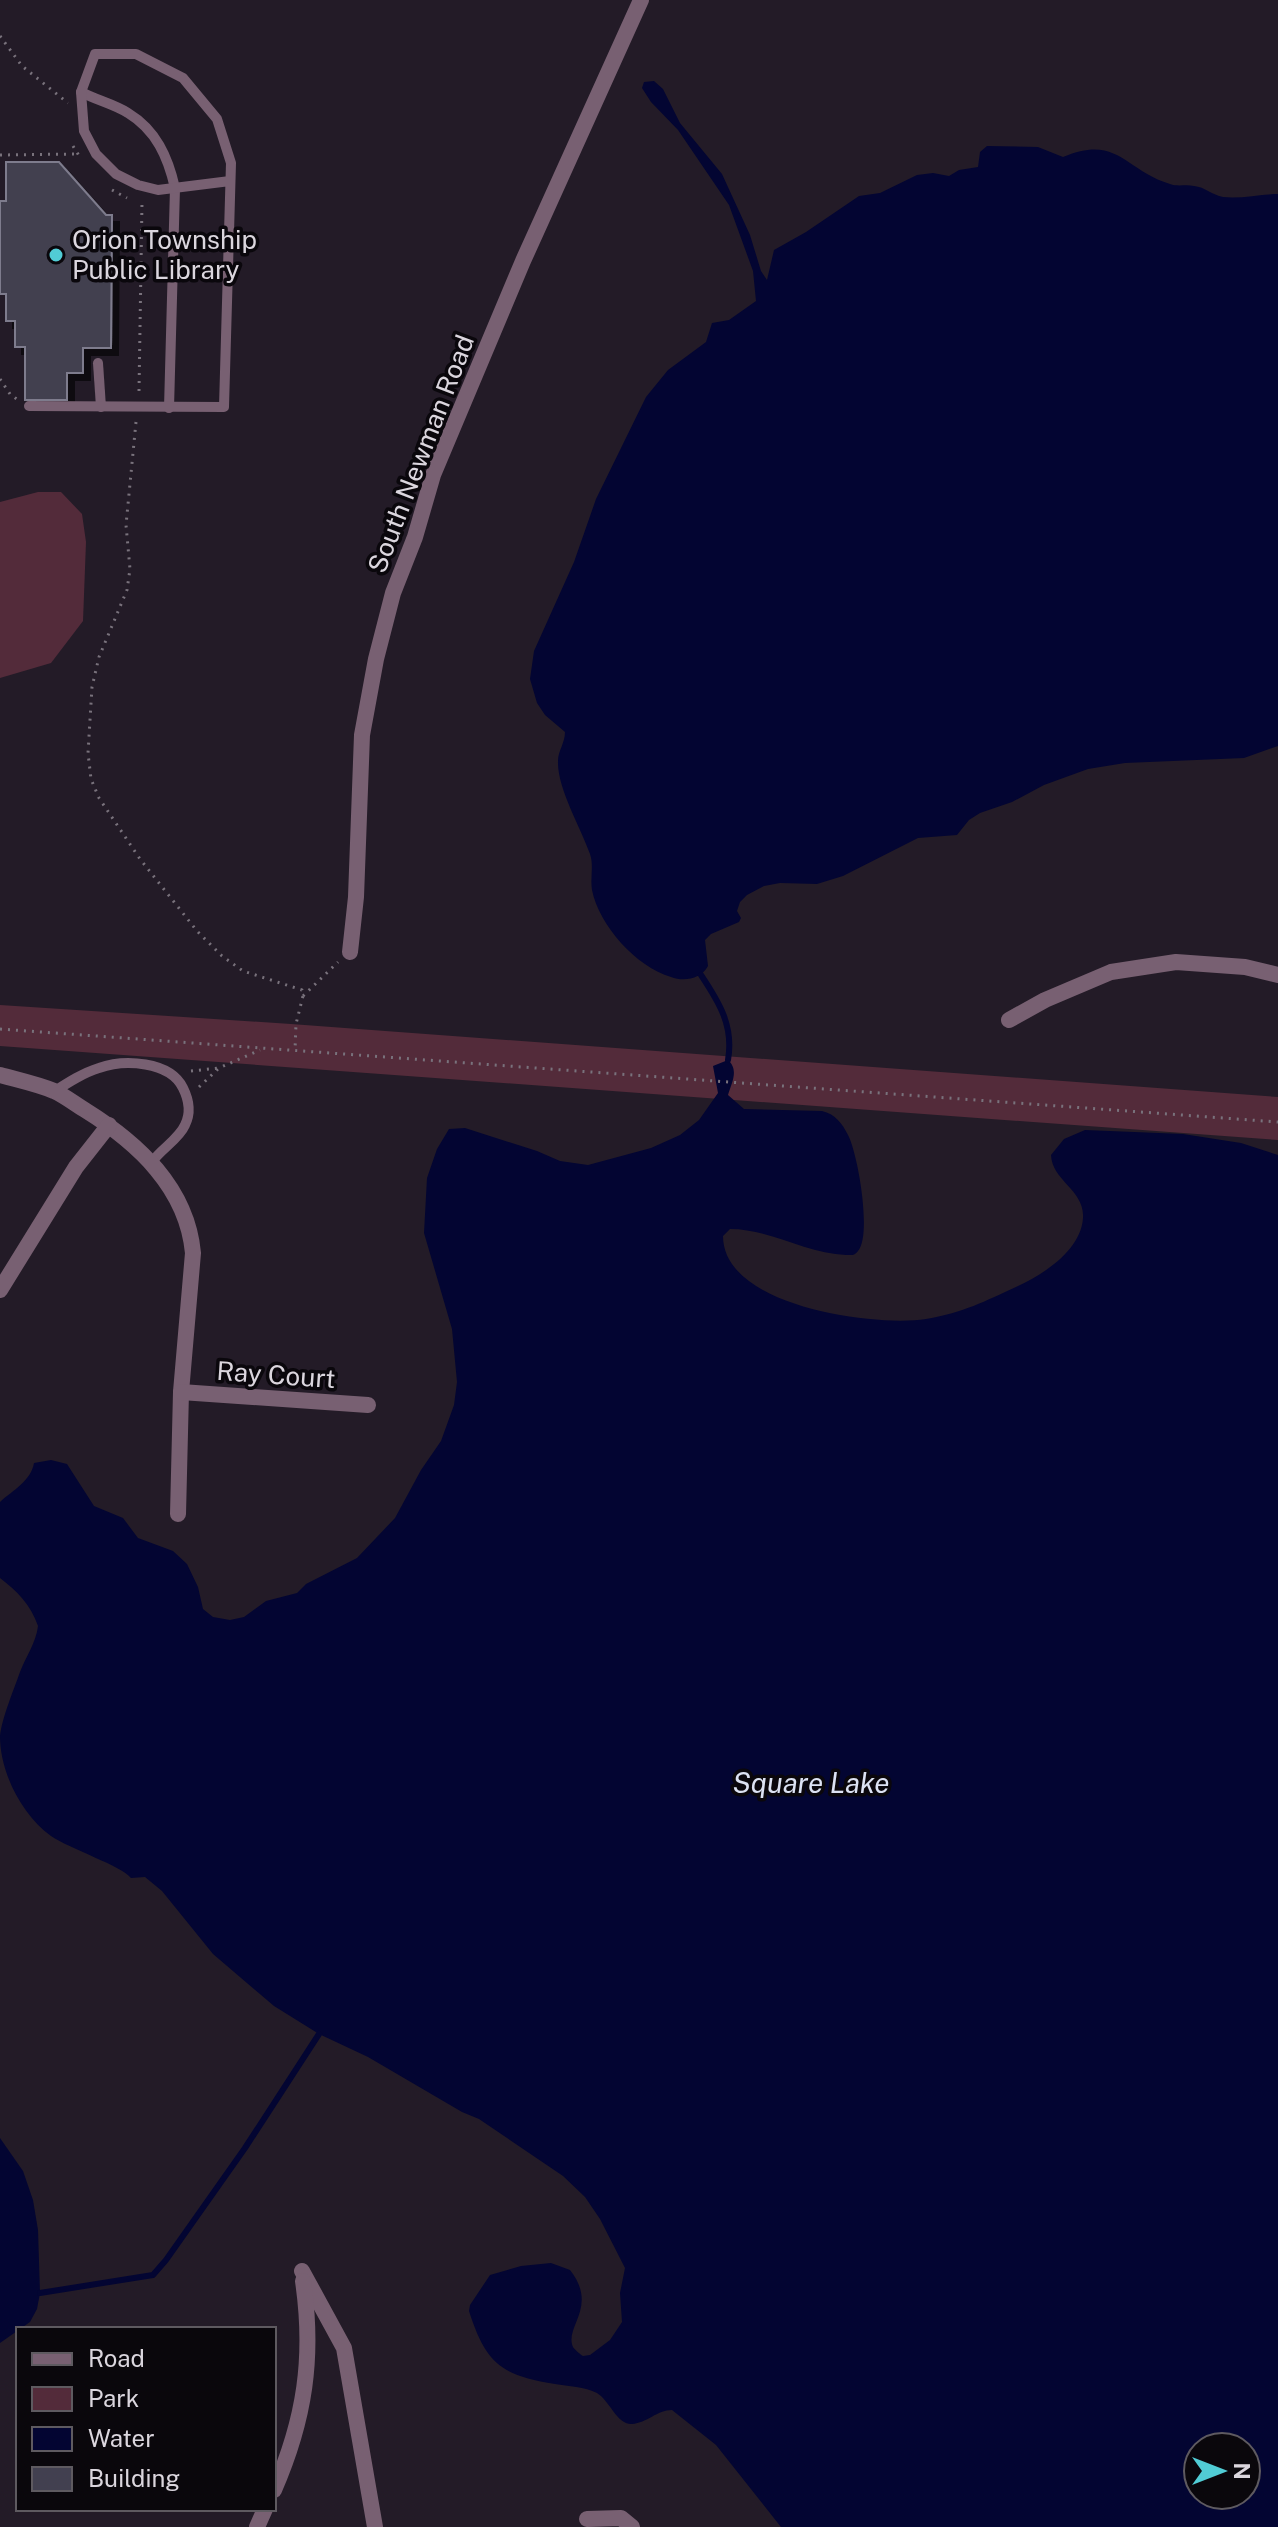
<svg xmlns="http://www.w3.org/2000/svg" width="1278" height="2527" font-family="'Public Sans',sans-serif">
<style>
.green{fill:#532b3a}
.water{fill:#030532;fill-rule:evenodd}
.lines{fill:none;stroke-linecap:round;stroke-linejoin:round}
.stream{stroke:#030532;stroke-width:6}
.building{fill:#424050;stroke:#7e7c8d;stroke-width:2;filter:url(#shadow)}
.path{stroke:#79727c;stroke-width:3;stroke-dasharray:2 6;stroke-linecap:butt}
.service{stroke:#786072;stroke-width:10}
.minor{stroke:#786072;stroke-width:16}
.poi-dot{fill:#51ccd5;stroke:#0a070c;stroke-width:3}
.labels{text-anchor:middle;stroke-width:7;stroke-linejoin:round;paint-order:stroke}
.poi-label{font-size:26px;fill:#dbd6de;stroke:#0a070c;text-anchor:start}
.street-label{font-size:26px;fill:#dbd6de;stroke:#0a070c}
.water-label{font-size:28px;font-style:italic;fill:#dce2f3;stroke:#0a070c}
</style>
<defs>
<filter id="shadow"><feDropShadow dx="7" dy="7" stdDeviation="0" flood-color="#0009"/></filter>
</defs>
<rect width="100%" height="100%" fill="#231b27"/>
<!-- green -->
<g class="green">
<polygon points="38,492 61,492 82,514 86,542 83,621 51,663 0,678 0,502"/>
<polygon points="0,1005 291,1024 1278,1097 1278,1140 0,1046"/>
</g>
<!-- water -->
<g class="water">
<path d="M654 81 663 89 680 123 722 174 750 235 761 271 767 280 774 250 806 232 859 196 880 193 917 175 933 173 949 176 959 170 978 167 980 152 987 146 1038 147 1063 157C1118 134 1124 170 1170 184 1178 187 1186 184 1194 186 1205 187 1212 195 1223 197 1241 199 1260 194 1278 194V746L1244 758 1125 763 1088 769 1044 785 1012 802 980 813 969 820 957 835 918 838 843 876 817 884 780 883 764 886 747 895 740 902 737 911 741 918 739 922 711 934 705 940 708 966C701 979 684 982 671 977 636 967 599 925 592 890 590 877 594 866 590 854 581 828 557 788 558 761 558 751 565 743 565 732L545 715 537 703 530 679 534 651 574 562 596 499 646 397 668 370 706 342 712 323 729 320 756 301 753 271 729 205 678 130 651 102 642 88 644 82Z"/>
<path d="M728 1060C739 1070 732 1082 728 1095L744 1109 822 1111C835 1114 842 1123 848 1135 858 1154 872 1235 858 1251 854 1256 852 1255 846 1255 807 1254 770 1229 730 1229L723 1236C723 1307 875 1327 926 1319 965 1312 983 1302 1018 1286 1044 1274 1081 1250 1083 1218 1085 1190 1052 1181 1051 1155L1064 1139 1085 1130 1183 1134 1241 1143 1278 1155V2527H781L716 2445 672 2410C657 2410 647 2423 632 2424 617 2425 610 2401 597 2393 585 2387 568 2386 555 2384 501 2375 486 2364 469 2311L470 2305 490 2275 521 2266 551 2263 570 2270C599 2307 564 2327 573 2347 574 2349 581 2355 583 2356L590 2355 610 2340 622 2322 620 2293 625 2268 600 2219 585 2197 563 2176 479 2119 462 2112 368 2057 319 2034 274 2006 213 1954 162 1891 145 1877 131 1878C122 1866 70 1849 51 1836 22 1815 0 1773 0 1736 2 1718 14 1689 20 1672 26 1656 36 1643 38 1626 31 1605 17 1591 0 1578V1502C13 1490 31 1481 34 1463L51 1460 67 1464 94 1506 123 1518 138 1538 173 1551 187 1564 198 1587 203 1609 213 1617 230 1620 244 1617 266 1601 297 1593 306 1584 357 1558 395 1518 421 1470 441 1441 454 1405 457 1382 452 1329 424 1233 427 1178 437 1149 449 1129 465 1128 537 1151 560 1161 588 1165 651 1148 680 1135 699 1120 718 1093 713 1066ZM1246 2447V2495H1198V2447Z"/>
<polygon points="0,2138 23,2171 33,2200 38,2230 40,2293 37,2309 30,2322 0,2343"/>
</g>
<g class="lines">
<!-- stream -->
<g class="stream">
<path d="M701 975C719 1002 734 1026 728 1060"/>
<polyline points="40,2293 153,2275 166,2260 245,2148 319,2034"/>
</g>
</g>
<!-- building -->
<polygon class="building" points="6,162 59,162 106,215 112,215 111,348 83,348 83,373 67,373 67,400 25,400 25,347 15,347 15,321 6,321 6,294 0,294 0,201 6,201"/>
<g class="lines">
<!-- path -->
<g class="path">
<polyline points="0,36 22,66 68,103"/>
<polyline points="73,146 81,159"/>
<polyline points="0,155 76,154"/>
<polyline points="112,190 127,198"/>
<polyline points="0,379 10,394 18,400"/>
<polyline points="139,391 142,202"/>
<polyline points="136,422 126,525 130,569 127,590 99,657 92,687 88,753 91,779 99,798 140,859 197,931 222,956 243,971 302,990 303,996 296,1024 295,1050"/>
<polyline points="303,996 338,962"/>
<polyline points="0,1029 1278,1122"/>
<polyline points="191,1071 219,1068"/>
<polyline points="199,1087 219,1068 260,1050"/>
</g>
<!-- service -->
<g class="service">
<path d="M81 92C96 100 114 104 128 113 156 130 168 157 175 188L169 408"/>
<polyline points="98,363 101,407"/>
<polyline points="29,406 224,407 231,163 217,119 183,78 136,54 95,54 81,92 84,131 96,154 116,174 138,185 158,190 230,181"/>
<path d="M55 1091C69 1082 83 1073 99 1068 124 1059 170 1061 183 1088 189 1100 191 1113 185 1125 179 1139 161 1149 152 1162"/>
</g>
<!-- minor -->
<g class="minor">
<polyline points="350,952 356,897 362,735 376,659 393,593 415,537 433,475 523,261 641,0"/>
<polyline points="1009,1020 1045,1000 1111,972 1176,962 1245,967 1278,975"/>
<path d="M0 1075C18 1080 37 1084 54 1091 65 1096 75 1104 85 1110 138 1143 187 1188 193 1253L181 1392 178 1514"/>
<polyline points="0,1290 76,1167 109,1125"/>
<polyline points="181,1392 368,1405"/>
<polyline points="302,2271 344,2348 375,2527"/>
<path d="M274 2490C305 2419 314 2357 303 2281"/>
<polyline points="587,2519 621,2518 632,2527"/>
<polyline points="257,2527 265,2509"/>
</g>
</g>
<!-- markers -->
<circle class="poi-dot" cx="56" cy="255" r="8"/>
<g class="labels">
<!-- poi labels -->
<g class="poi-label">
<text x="72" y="249">Orion Township<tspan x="72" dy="30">Public Library</tspan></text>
</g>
<!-- street labels -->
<g class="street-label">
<text transform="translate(421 454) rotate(-69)" y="9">South Newman Road</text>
<text transform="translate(276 1375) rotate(4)" y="9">Ray Court</text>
</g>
<!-- water labels -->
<g class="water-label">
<text x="811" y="1793">Square Lake</text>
</g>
</g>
<!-- legend -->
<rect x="16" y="2327" width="260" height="184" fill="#0a070c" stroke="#5e5a60" stroke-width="2"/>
<rect x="32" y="2353" width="40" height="12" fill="#786072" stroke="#5e5a60" stroke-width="2"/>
<text x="88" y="2367" font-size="24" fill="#dbd6de">Road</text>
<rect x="32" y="2387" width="40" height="24" fill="#532b3a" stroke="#5e5a60" stroke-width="2"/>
<text x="88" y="2407" font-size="24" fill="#dbd6de">Park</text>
<rect x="32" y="2427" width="40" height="24" fill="#030532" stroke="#5e5a60" stroke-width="2"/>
<text x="88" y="2447" font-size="24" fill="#dbd6de">Water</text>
<rect x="32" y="2467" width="40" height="24" fill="#424050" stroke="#5e5a60" stroke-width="2"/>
<text x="88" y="2487" font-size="24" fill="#dbd6de">Building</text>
<!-- north arrow -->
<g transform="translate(1222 2471) rotate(90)"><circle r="38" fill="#0a070c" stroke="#5e5a60" stroke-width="2"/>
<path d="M0-6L14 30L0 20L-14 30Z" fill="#51ccd5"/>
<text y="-12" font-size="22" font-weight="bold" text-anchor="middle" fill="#dbd6de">N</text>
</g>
</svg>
